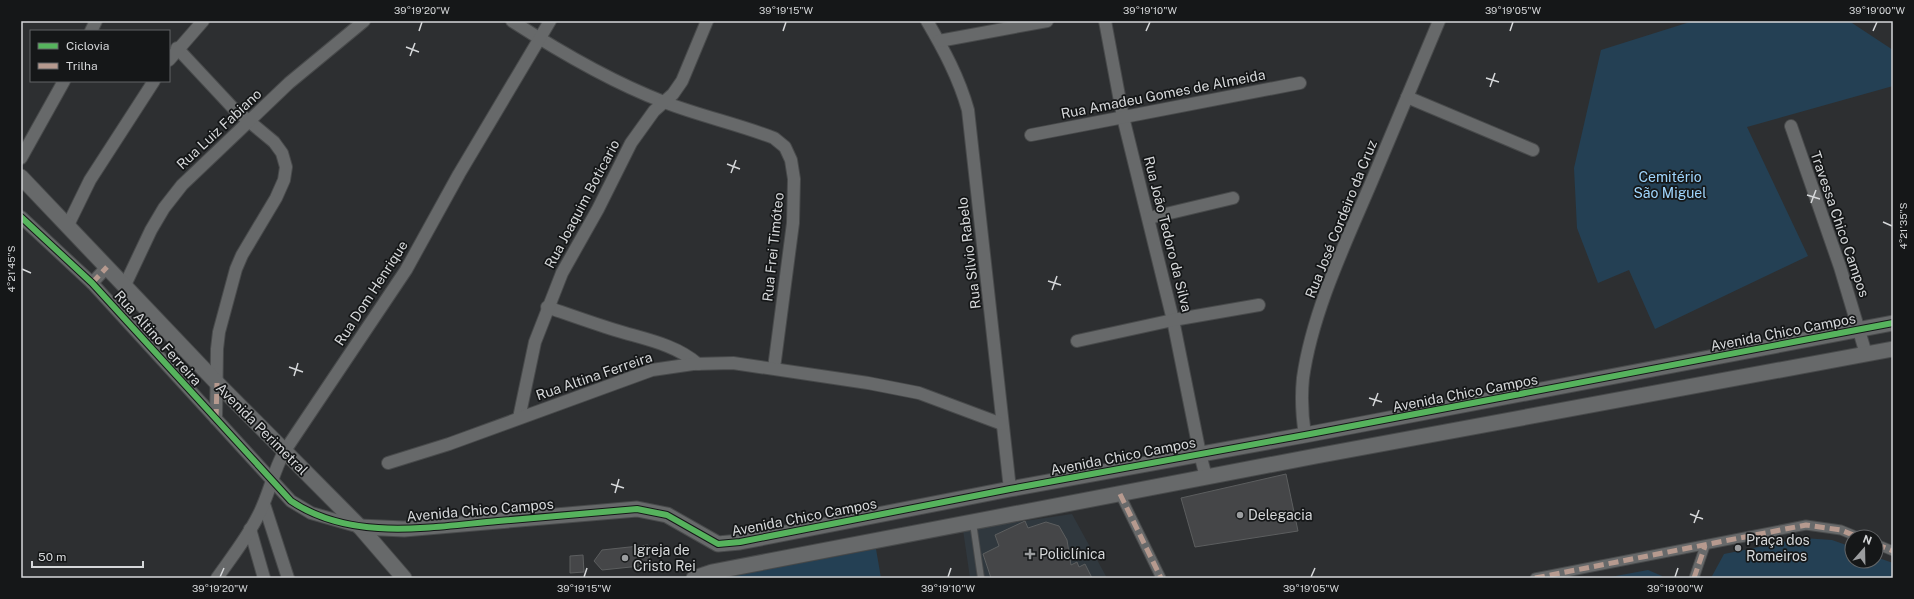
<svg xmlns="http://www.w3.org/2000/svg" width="1914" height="599" font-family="'Public Sans',sans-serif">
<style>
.built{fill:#30383e}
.green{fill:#244054}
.building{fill:#454648;stroke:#5c5e5f}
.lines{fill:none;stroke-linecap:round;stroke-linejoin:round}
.service-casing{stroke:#484a4b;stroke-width:8}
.pedestrian-casing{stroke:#484a4b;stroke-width:11}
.minor-casing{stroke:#484a4b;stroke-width:14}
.tertiary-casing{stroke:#484a4b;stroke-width:17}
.service{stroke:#67696a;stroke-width:6}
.pedestrian{stroke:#67696a;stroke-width:9}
.minor{stroke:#67696a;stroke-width:12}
.tertiary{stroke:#67696a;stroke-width:15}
.quiet{stroke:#b69a8f;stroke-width:5;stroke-dasharray:10 5;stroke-linecap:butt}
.cycleway-casing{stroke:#151718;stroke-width:8}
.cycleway{stroke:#56b35d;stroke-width:6}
.ticks{fill:none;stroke:#d6d8da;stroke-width:1.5}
.poi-dot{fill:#9b9d9f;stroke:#151718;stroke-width:1.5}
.labels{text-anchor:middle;stroke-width:3.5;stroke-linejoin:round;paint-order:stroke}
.street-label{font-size:14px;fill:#d6d8da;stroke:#151718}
.park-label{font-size:14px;fill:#9fd6fe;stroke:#151718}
.poi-label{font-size:14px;fill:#d6d8da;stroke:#151718;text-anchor:start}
.neatline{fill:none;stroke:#d6d8da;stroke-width:1.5}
.ticks-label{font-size:10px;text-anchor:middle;fill:#d6d8da}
</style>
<rect width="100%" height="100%" fill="#2d2f31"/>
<!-- built -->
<polygon class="built" points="1072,514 1107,578 970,578 963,530"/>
<!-- green -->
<g class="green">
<polygon points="1693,21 1849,21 1893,50 1893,86 1747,127 1808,256 1655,329 1629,270 1598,283 1577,228 1574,168 1601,50"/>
<polygon points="1803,538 1832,540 1852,547 1852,561 1876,561 1876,557 1893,563 1893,578 1711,578 1724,554"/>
<polygon points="876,549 881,578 722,578"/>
<polygon points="1648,570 1662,576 1663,578 1605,578"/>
</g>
<!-- building -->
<g class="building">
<polygon points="1286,474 1298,531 1195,547 1181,498"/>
<polygon points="1025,521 1028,528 1046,522 1059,526 1067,540 1071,565 1077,562 1079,567 1085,564 1092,578 991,578 983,554 999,546 995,535"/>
<polygon points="648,545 650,565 602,570 594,561 602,550"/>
<polygon points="583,555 584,572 570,573 570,556"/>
</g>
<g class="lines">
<defs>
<polyline id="service" points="973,523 981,578"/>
<g id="pedestrian">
<polyline points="1120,494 1161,578"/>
<polyline points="1876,544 1893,551"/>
<polyline points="1535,578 1806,525 1841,530 1858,537"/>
<polyline points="1694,578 1705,546"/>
</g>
<g id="minor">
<path d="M512 21C557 50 614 83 664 102 700 116 738 124 774 138L785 147 791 160 794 179 793 223 774 368"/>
<path d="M927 21C944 50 959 78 968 110L1010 489"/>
<polyline points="1105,21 1123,117 1173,320 1200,454 1206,477"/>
<polyline points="91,31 96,21"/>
<polyline points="939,41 1047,21"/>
<polyline points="177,48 233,108 274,142 282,153 286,167 284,180 276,198 242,255 236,269 219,332 217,349 216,419"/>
<polyline points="169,60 203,21"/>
<polyline points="1407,97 1533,150"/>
<polyline points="1791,126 1840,267 1866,354"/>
<polyline points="1031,135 1300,83"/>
<polyline points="21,158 64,81"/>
<polyline points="21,217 92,283 291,501 311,513 360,527"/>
<polyline points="1149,218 1233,198"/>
<polyline points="68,225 90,180 154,81"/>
<polyline points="92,283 107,267"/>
<polyline points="125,285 151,230 164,208 182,185 289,83 364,21"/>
<path d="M547 307C570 315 592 323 615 330 644 339 675 344 698 364"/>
<polyline points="1077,341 1173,320 1259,305"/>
<polyline points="519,418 535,342 562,273 598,209 631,143 654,111 673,94 682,81 707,21"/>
<path d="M1305 435C1302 416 1301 397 1303 378 1312 313 1345 244 1371 183 1394 129 1416 75 1439 21"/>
<polyline points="388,463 449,444 652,370 693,364 733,363 868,383 919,393 1002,424"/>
<polyline points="264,504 288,578"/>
<polyline points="250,529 264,578"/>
<path d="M217 578C231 558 247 538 258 516 269 495 273 472 284 452L406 270 459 174 550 21"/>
</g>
<g id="tertiary">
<polyline points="21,177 217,383 360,527 404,578"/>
<polyline points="360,527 404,529 637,509 667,515 718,544 740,542 1010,489 1305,435 1893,323"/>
<polyline points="694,578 712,572 1316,456 1893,349"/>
</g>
</defs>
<!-- service casing -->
<use href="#service" class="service-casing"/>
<!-- pedestrian casing -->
<use href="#pedestrian" class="pedestrian-casing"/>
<!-- minor casing -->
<use href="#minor" class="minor-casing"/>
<!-- tertiary casing -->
<use href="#tertiary" class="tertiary-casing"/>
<!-- service -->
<use href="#service" class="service"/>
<!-- pedestrian -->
<use href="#pedestrian" class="pedestrian"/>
<!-- minor -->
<use href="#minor" class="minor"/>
<!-- tertiary -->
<use href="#tertiary" class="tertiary"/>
<!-- quiet -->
<g class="quiet">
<polyline points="92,283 107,267"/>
<polyline points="216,419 217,383"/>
<polyline points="1120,494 1161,578"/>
<polyline points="1876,544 1893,551"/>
<polyline points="1535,578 1806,525 1841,530 1858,537"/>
<polyline points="1694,578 1705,546"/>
</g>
<defs>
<path id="cycleway" d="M21 217 92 283 291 501C352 542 430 527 498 521 545 517 591 513 637 509L667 515 718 544 740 542 1010 489 1305 435 1893 323"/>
</defs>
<!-- cycleway casing -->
<use href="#cycleway" class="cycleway-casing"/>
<!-- cycleway -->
<use href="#cycleway" class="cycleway"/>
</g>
<!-- ticks -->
<path class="ticks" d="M419 31 422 22M783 31 786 22M1146 31 1150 22M1510 31 1513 22M1873 31 1877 22M406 47 419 52M410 56 415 43M1486 78 1499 82M1490 87 1495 73M727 164 740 169M731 173 736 160M1807 195 1820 199M1811 203 1816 190M1883 222 1892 226M22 269 31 273M1048 281 1061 285M1052 290 1057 276M289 367 303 372M294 376 298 363M1369 398 1382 402M1373 406 1378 393M611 484 624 488M615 493 619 479M1690 514 1703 519M1694 523 1699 510M220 577 224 568M584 577 587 568M948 577 951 568M1311 577 1315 568M1675 577 1678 568"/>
<!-- markers -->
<g class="poi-dot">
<circle cx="1240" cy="515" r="4"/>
<circle cx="1738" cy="548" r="4"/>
<path d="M1028 548h4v4h4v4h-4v4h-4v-4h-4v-4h4z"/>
<circle cx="625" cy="558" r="4"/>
</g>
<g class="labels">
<!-- street labels -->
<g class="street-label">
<text transform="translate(1163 94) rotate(-11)" y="5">Rua Amadeu Gomes de Almeida</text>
<text transform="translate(219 129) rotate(-43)" y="5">Rua Luiz Fabiano</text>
<text transform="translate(582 204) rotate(-62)" y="5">Rua Joaquim Boticario</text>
<text transform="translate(1341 219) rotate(-68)" y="5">Rua José Cordeiro da Cruz</text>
<text transform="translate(1840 224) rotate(71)" y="5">Travessa Chico Campos</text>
<text transform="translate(1168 234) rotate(76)" y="5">Rua João Tedoro da Silva</text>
<text transform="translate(773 247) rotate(-84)" y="5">Rua Frei Timóteo</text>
<text transform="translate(969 253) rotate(-97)" y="5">Rua Sílvio Rabelo</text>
<text transform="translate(371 293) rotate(-57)" y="5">Rua Dom Henrique</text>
<text transform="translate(1783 332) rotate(-11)" y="5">Avenida Chico Campos</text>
<text transform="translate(158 338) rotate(48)" y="5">Rua Altino Ferreira</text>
<text transform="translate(594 376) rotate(-19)" y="5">Rua Altina Ferreira</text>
<text transform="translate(1465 393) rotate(-11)" y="5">Avenida Chico Campos</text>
<text transform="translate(262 429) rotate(45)" y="5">Avenida Perimetral</text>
<text transform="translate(1123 456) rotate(-11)" y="5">Avenida Chico Campos</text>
<text transform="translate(480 510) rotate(-5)" y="5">Avenida Chico Campos</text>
<text transform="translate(804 517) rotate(-11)" y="5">Avenida Chico Campos</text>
</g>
<!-- park labels -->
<g class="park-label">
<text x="1670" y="182">Cemitério<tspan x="1670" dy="16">São Miguel</tspan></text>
</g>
<!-- poi labels -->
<g class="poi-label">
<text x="1248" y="520">Delegacia</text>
<text x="1746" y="545">Praça dos<tspan x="1746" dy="16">Romeiros</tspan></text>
<text x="633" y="555">Igreja de<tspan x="633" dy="16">Cristo Rei</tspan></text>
<text x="1039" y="559">Policlínica</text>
</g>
</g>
<!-- border -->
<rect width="1914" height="599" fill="none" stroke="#151718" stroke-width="44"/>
<!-- legend -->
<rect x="30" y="30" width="140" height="52" fill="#151718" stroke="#626466"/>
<rect x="38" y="43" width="20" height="6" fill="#56b35d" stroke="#626466"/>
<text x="66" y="50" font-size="12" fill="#d6d8da">Ciclovia</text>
<rect x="38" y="63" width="20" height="6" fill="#b69a8f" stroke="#626466"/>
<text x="66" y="70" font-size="12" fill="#d6d8da">Trilha</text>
<!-- north arrow -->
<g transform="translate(1864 549) rotate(20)"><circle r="19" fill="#151718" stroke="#626466"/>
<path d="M0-3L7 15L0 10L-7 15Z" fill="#9b9d9f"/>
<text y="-6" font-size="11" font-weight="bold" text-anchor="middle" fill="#d6d8da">N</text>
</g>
<!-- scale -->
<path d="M32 561v6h111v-6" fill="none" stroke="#d6d8da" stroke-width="2"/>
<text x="38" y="561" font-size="12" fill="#d6d8da" stroke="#151718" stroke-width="3" paint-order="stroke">50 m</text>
<rect x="22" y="22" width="1870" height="555" class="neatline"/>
<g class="ticks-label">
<text x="422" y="14">39°19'20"W</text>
<text x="786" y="14">39°19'15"W</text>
<text x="1150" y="14">39°19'10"W</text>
<text x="1513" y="14">39°19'05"W</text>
<text x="1877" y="14">39°19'00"W</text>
<text transform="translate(1903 226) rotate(-90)" y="4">4°21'35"S</text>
<text transform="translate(11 269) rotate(-90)" y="4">4°21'45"S</text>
<text x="220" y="592">39°19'20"W</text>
<text x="584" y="592">39°19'15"W</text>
<text x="948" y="592">39°19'10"W</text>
<text x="1311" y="592">39°19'05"W</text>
<text x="1675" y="592">39°19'00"W</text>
</g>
</svg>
